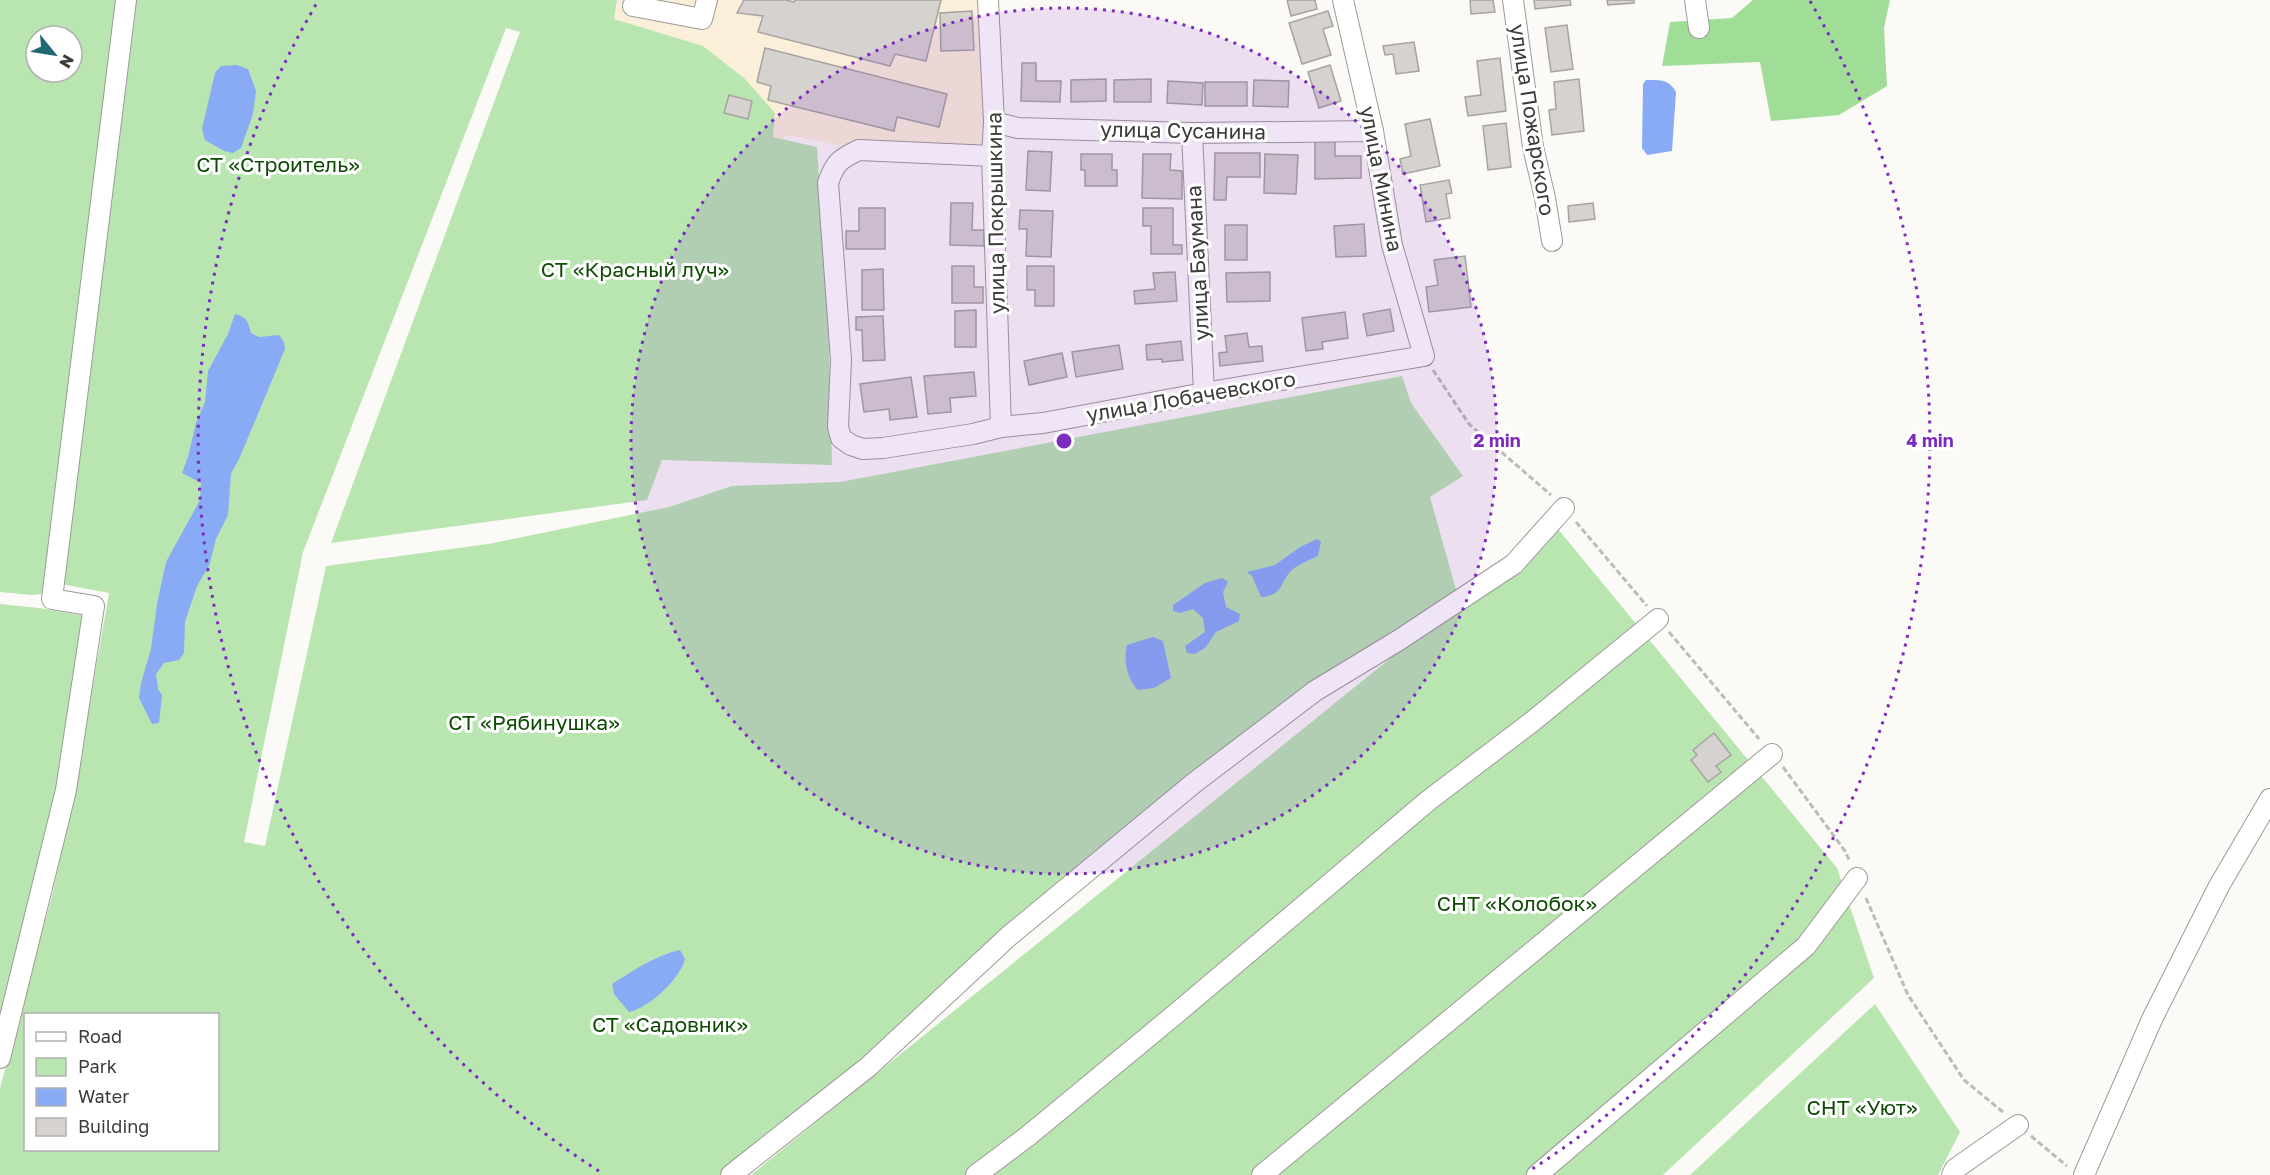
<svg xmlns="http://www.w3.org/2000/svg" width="2270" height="1175" font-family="'Golos Text',sans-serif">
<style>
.industrial{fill:#fbefda}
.green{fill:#b9e5b1;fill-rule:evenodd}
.forest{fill:#a0dd96}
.water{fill:#89abf5}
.building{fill:#d6d2d0;stroke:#a6a3a1;stroke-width:1.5}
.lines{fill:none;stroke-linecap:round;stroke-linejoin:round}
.minor-casing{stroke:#9d9b98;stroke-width:22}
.path{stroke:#bdbbb9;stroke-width:3;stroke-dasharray:6 3;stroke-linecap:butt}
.minor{stroke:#fff;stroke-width:20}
.ring{fill:none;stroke:#7b2cbf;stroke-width:3;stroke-dasharray:3 6}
.labels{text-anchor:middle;stroke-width:6;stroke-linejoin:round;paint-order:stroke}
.street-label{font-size:21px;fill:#3c3b3a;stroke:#fff}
.park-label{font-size:21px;fill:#0f4b04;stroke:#fff}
.centre{fill:#7b2cbf;stroke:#fff;stroke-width:3}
.ring-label{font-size:18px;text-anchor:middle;font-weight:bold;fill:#7b2cbf;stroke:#fff;stroke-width:6;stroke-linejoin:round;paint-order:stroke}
</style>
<rect width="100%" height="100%" fill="#fcfaf7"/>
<!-- industrial -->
<polygon class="industrial" points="617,0 988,0 992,156 859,150 800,137 785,136 782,139 773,137 614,19"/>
<!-- green -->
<g class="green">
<path d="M0 0H121L47 585 42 594 31 595 0 592ZM36 36H72V72H36Z"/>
<path d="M133 0H617L614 19 703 46 745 79 775 113 773 137 817 147 828 314 832 465 662 460 647 500 331 543 520 32 506 28 303 552 244 842 265 846 326 566 488 544 669 507 732 486 840 482 1402 376 1411 403 1463 476 1430 497 1457 593 1310 683 1064 878 863 1060 720 1175H0V1088L52 896 77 777 109 593 61 584ZM26 1014H218V1150H26Z"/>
<polygon points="1558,529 1837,868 1874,978 1663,1175 751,1175 1460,602 1466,605"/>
<polygon points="0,604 39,608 85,616 59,776 7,1009 0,1031"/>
<polygon points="1875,1004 1960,1132 1938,1175 1690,1175"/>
</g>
<!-- forest -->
<polygon class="forest" points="1753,0 1890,0 1884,28 1887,86 1839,115 1771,121 1760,62 1662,66 1670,22 1732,18"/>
<!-- water -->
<g class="water">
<polygon points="237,65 248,69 256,91 253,114 241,148 233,153 224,151 205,140 202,129 215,73 221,66"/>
<path d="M1646 80C1660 80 1669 79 1676 92L1672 151 1647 155 1642 148 1643 84Z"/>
<path d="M235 314C247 317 248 321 251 333L259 337 279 335 284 342 285 349 240 457 231 474 228 515 216 539 209 566 197 586 185 622 184 653 179 660 164 663 156 674 158 689 162 695 159 723 152 724 139 698 141 683 151 649 157 604 166 562 200 500 201 483 182 473 188 457 196 423 205 402 208 371 228 334Z"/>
<path d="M1317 539 1321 542 1318 556C1310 560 1299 564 1292 570 1279 582 1285 595 1261 597L1252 576 1247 572 1275 565 1300 547Z"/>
<polygon points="1222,578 1228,582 1223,592 1226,607 1240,614 1239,621 1216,632 1206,647 1195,654 1187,653 1185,646 1205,632 1203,618 1193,609 1180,613 1173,611 1173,605 1205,583"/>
<path d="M1153 637 1163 641 1171 678 1154 688 1138 690C1127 680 1123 659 1127 645Z"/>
<path d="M680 950 685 959C680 979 649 1008 629 1012L614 994 612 984C634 970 654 956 680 950Z"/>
</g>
<!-- building -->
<g class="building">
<polygon points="744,0 786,0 794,2 795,0 941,0 926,61 895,54 890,66 758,32 763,16 737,13"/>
<polygon points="1287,0 1315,0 1317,9 1291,16"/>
<polygon points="1470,0 1493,0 1495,12 1471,14"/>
<polygon points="1534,0 1570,0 1571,5 1535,9"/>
<polygon points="1607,0 1634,0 1634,3 1608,5"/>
<polygon points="972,11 974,50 941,51 940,13"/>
<polygon points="1328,11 1333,26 1323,29 1331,55 1302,64 1289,23"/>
<polygon points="1567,25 1573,69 1551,72 1545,28"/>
<polygon points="1414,42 1419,71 1396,74 1393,54 1385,55 1383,46"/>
<polygon points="765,48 947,94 939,127 897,117 894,131 768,100 771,86 757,82"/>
<polygon points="1500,58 1506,111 1468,116 1465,97 1481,95 1477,61"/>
<polygon points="1022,63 1036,63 1036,81 1061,81 1060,102 1021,101"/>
<polygon points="1330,65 1341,101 1319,108 1308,72"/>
<polygon points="1106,79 1106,101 1071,102 1071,80"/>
<polygon points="1151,79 1151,102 1114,102 1114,80"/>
<polygon points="1579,79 1584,131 1552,135 1549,110 1556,109 1554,82"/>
<polygon points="1254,80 1289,81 1288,107 1253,106"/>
<polygon points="1168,81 1203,83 1202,105 1167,103"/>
<rect x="1205" y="82" width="42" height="24"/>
<polygon points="729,95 752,101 748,119 724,113"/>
<polygon points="1430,119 1440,166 1403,174 1400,159 1411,156 1405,124"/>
<polygon points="1506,123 1511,167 1488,170 1483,126"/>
<polygon points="1315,141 1335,141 1335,156 1361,156 1361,178 1315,179"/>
<polygon points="1028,151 1052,152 1050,191 1026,190"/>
<polygon points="1215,153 1260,153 1260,177 1227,177 1226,200 1214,200"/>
<polygon points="1081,154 1112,154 1112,170 1117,170 1117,186 1085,186 1085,170 1081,170"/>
<polygon points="1143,154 1171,154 1170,170 1182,171 1182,199 1142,198"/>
<polygon points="1265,154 1298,155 1296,194 1264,193"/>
<polygon points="1449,180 1452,193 1446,194 1450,218 1426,222 1420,185"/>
<polygon points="951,203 973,203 972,230 984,230 984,246 950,245"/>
<polygon points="1593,203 1595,219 1569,222 1568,206"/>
<polygon points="859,208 885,208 885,249 846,249 846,231 859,231"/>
<polygon points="1143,208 1173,208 1173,245 1182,245 1182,254 1151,254 1151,226 1143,226"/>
<polygon points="1020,210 1053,211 1051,257 1026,256 1027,229 1019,229"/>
<polygon points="1364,224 1366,256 1336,257 1334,226"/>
<rect x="1225" y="225" width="22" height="35"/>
<polygon points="1465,256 1471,307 1429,312 1426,287 1438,285 1434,260"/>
<polygon points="952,266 974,266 974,287 983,287 983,303 952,303"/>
<polygon points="1027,266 1054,266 1054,306 1035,306 1035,290 1027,290"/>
<polygon points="883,269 884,310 862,310 862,270"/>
<polygon points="1175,272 1177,301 1135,304 1134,291 1155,289 1153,273"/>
<polygon points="1270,272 1270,301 1227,302 1226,273"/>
<polygon points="1390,309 1394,331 1367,336 1363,314"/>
<polygon points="976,310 976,347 955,347 955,311"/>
<polygon points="1345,312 1348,338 1322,342 1323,349 1306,351 1302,318"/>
<polygon points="883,316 885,360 863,361 862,330 856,330 856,317"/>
<polygon points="1247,333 1249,347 1262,346 1263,361 1220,366 1219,353 1227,352 1225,336"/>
<polygon points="1181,341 1183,360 1162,362 1162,359 1147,360 1146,345"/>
<polygon points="1119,345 1123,369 1076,377 1072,352"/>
<polygon points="1062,353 1067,377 1029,385 1024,361"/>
<polygon points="974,372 976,396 950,398 951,412 928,414 924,376"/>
<polygon points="911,377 917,417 890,420 889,409 864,412 860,384"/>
<polygon points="1714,733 1731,755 1716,766 1721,772 1708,782 1691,760 1697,755 1693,750"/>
</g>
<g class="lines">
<defs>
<g id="minor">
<polyline points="988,0 994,122 992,156 1001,427"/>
<polyline points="1513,0 1533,147 1545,198 1552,241"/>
<polyline points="1695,0 1699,28"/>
<polyline points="633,6 702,19 707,0"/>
<polyline points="994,122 1018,128 1192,133 1373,131"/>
<polyline points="1192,133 1204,393"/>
<path d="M992 156 859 150C840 159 835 162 828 183L841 360 838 427 841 438 851 445 863 449 883 448 973 434 1001 427 1043 423 1204 393 1424 356 1392 245 1373 131 1343 0"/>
<polyline points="0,1058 66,790 94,606 52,599 126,0"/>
<polyline points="731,1175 868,1067 1009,936 1194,783 1315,691 1399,640 1514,564 1564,508"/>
<polyline points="976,1175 1028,1136 1178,1012 1429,800 1533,721 1658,619"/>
<polyline points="1262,1175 1772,754"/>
<polyline points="1537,1175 1806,946 1857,878"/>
<polyline points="1952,1175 1955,1169 2018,1125"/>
<polyline points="2084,1175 2153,1017 2219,886 2270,799"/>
</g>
</defs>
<!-- minor casing -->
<use href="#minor" class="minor-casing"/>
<!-- path -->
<g class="path">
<polyline points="1433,370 1469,424 1551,495"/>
<polyline points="1576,522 1647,606"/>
<polyline points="1669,632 1759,739"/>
<polyline points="1783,767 1845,851 1850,862"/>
<polyline points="1866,898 1908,995 1964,1080 2003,1112"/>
<polyline points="2031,1136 2067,1166"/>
</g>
<!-- minor -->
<use href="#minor" class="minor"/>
</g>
<!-- distance rings -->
<circle cx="1064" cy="441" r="433" fill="#7b2cbf" fill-opacity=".12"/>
<g class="ring">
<circle cx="1064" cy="441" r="433"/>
<path d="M599 1171A866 866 0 0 1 318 1M1810 1A866 866 0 0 1 1529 1171"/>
</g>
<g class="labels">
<!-- street labels -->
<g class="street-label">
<text transform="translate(1532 120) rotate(81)" y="7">улица Пожарского</text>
<text transform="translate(1183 131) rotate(1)" y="7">улица Сусанина</text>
<text transform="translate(1381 179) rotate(79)" y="7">улица Минина</text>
<text transform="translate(996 213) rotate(-91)" y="7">улица Покрышкина</text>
<text transform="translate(1198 263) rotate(-93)" y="7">улица Баумана</text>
<text transform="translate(1191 397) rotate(-10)" y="7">улица Лобачевского</text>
</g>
<!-- park labels -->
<g class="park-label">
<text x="278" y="172">СТ «Строитель»</text>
<text x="635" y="277">СТ «Красный луч»</text>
<text x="534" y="730">СТ «Рябинушка»</text>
<text x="1517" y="911">СНТ «Колобок»</text>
<text x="670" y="1032">СТ «Садовник»</text>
<text x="1862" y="1115">СНТ «Уют»</text>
</g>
</g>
<circle cx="1064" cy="441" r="9" class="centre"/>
<g class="ring-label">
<text x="1497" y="447">2 min</text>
<text x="1930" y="447">4 min</text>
</g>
<!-- legend -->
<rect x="24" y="1013" width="195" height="138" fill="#ffffff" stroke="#b1b1b0" stroke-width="1.5"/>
<rect x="36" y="1032" width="30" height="9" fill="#ffffff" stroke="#b1b1b0" stroke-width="1.5"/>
<text x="78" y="1043" font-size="18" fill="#3c3b3a">Road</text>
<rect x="36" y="1058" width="30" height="18" fill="#b9e5b1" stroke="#b1b1b0" stroke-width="1.5"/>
<text x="78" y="1073" font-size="18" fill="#3c3b3a">Park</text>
<rect x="36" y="1088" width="30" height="18" fill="#89abf5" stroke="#b1b1b0" stroke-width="1.5"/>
<text x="78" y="1103" font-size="18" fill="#3c3b3a">Water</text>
<rect x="36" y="1118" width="30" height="18" fill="#d6d2d0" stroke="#b1b1b0" stroke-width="1.5"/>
<text x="78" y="1133" font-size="18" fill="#3c3b3a">Building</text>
<!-- north arrow -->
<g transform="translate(54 54) rotate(120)"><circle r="28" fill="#ffffff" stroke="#b1b1b0" stroke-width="1.5"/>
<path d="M0-4.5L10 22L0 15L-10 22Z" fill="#1f6974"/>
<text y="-9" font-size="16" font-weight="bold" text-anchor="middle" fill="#3c3b3a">N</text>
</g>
</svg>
